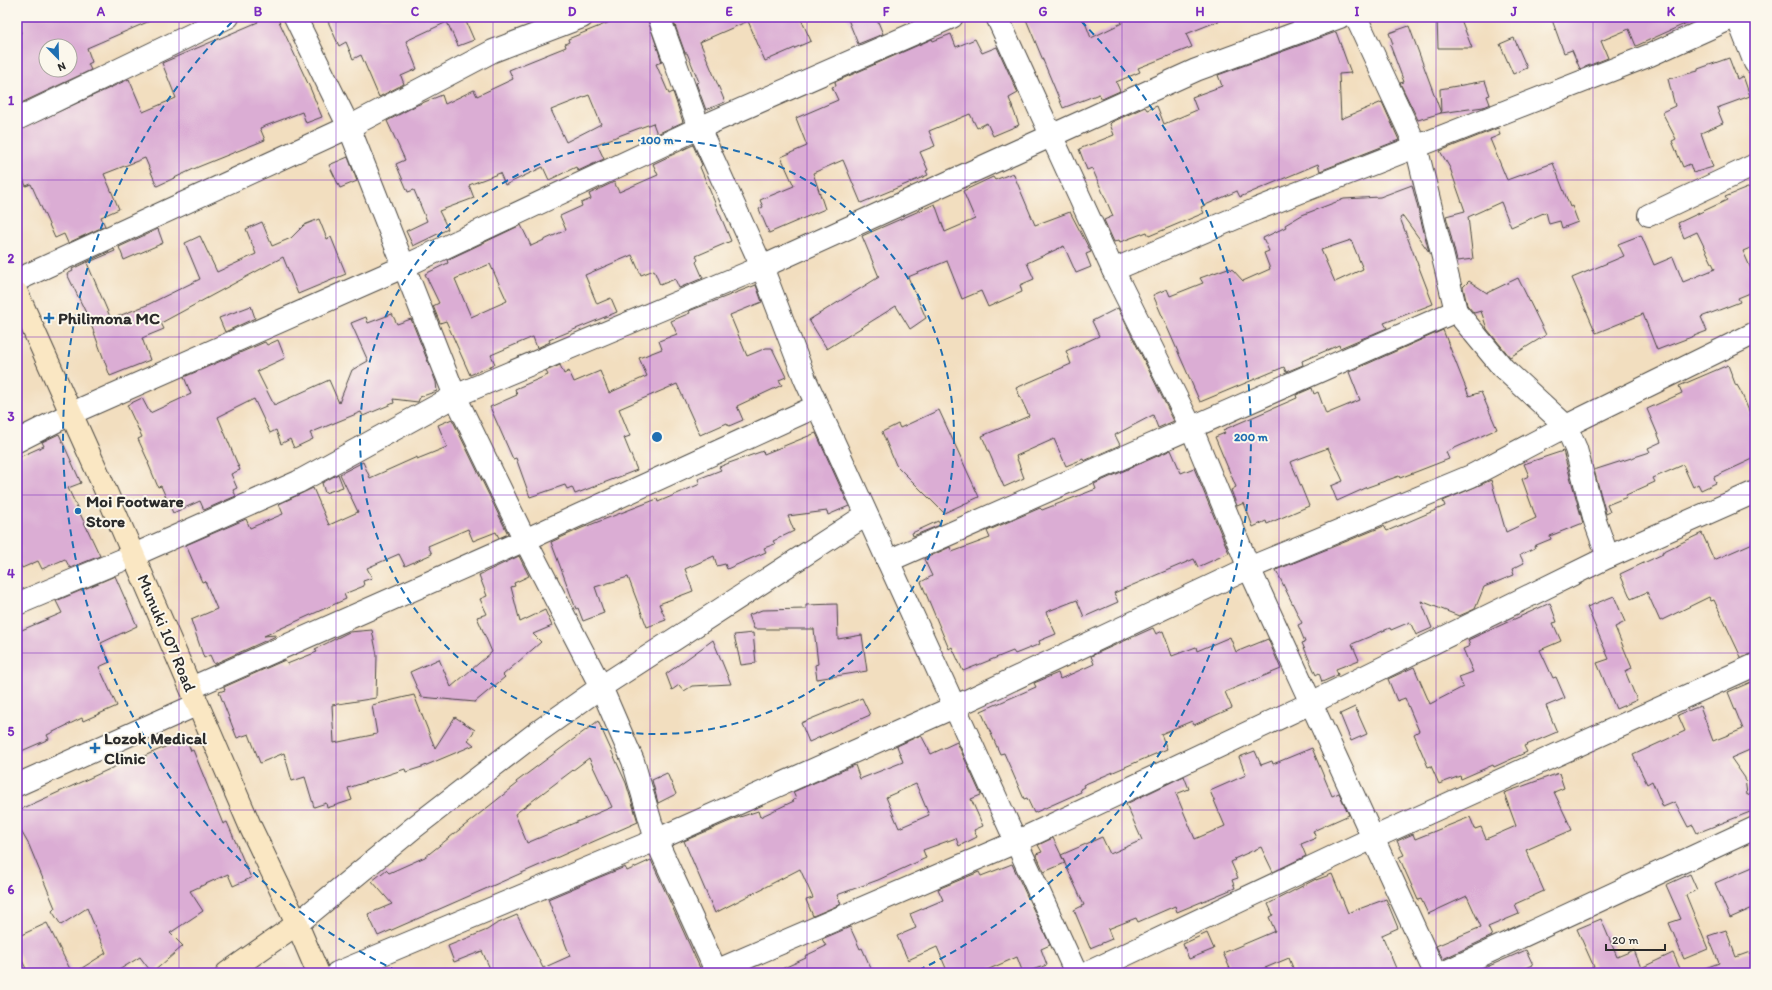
<svg xmlns="http://www.w3.org/2000/svg" width="1772" height="990" font-family="Itim,sans-serif">
<style>
.building{fill:#dbadd4;fill-rule:evenodd}
.lines{fill:none;stroke-linecap:round;stroke-linejoin:round}
.street-casing{stroke:#494641;stroke-width:24}
.secondary-casing{stroke:#494641;stroke-width:24}
.street{stroke:#fff;stroke-width:22}
.secondary{stroke:#fae7c3;stroke-width:22}
.grid{fill:none;stroke:#7b2cbf;stroke-width:1;stroke-opacity:0.55}
.ring{fill:none;stroke:#1f6fb2;stroke-width:2;stroke-dasharray:7 5}
.poi-dot{fill:#1f6fb2;stroke:#fbf7ec;stroke-width:1.5}
.labels{text-anchor:middle;stroke-width:4;stroke-linejoin:round;paint-order:stroke}
.poi-label{font-size:17px;font-weight:bold;fill:#2b2b2b;stroke:#fbf7ec;text-anchor:start}
.street-label{font-size:17px;fill:#2b2b2b;stroke:#fbf7ec}
.centre{fill:#1f6fb2;stroke:#fbf7ec;stroke-width:2}
.ring-label{font-size:12px;text-anchor:middle;font-weight:bold;fill:#1f6fb2;stroke:#fbf7ec;stroke-width:4;stroke-linejoin:round;paint-order:stroke}
.neatline{fill:none;stroke:#7b2cbf;stroke-width:1.5}
.grid-label{font-size:13px;text-anchor:middle;font-weight:bold;fill:#7b2cbf}
</style>
<rect width="100%" height="100%" fill="#fbf7ec"/>
<filter id="ink" filterUnits="userSpaceOnUse"><feTurbulence type="fractalNoise" baseFrequency=".025" numOctaves="2"/><feDisplacementMap in="SourceGraphic" scale="8" xChannelSelector="R" yChannelSelector="G"/><feConvolveMatrix kernelMatrix="1 2 1 2 8 2 1 2 1" color-interpolation-filters="sRGB"/></filter>
<filter id="wash" filterUnits="userSpaceOnUse"><feTurbulence type="fractalNoise" baseFrequency=".012" numOctaves="4" result="noise"/><feDisplacementMap in="SourceGraphic" scale="16" xChannelSelector="R" yChannelSelector="G"/><feGaussianBlur stdDeviation="0.9" result="paint"/><feColorMatrix in="noise" values="0 0 0 0 0 0 0 0 0 0 0 0 0 0 0 0 0 1.4 0 .05"/><feComposite in="paint" operator="in"/></filter>
<g filter="url(#wash)">
<rect width="100%" height="100%" fill="#f2debf"/>
<g id="blocks">
<!-- building -->
<g class="building">
<path d="M17 17H159L87 48 92 62 88 64 91 70 17 105V35L21 33ZM46 46H70V70H46Z"/>
<polygon points="255,17 277,17 311,90 322,117 306,123 302,112 260,128 265,140 198,167 157,186 145,158 104,174 119,209 101,217 105,226 68,243 64,234 55,238 31,184 26,186 17,165 17,131 129,79 143,112 176,98 162,63 258,22"/>
<polygon points="326,17 464,17 474,40 458,46 447,22 406,41 417,69 401,76 404,84 379,97 361,55 353,59 346,42 339,46"/>
<path d="M622 17H647L662 62 656 64 669 94 673 92 683 122 657 134 653 123 597 144 604 159 578 171 576 167 549 180 543 167 505 185 500 173 469 185 474 198 439 211 448 229 413 246 406 231 427 221 414 190 408 192 396 164 405 160 387 121 417 105 442 95 445 104 474 90 477 96 513 79 509 70 566 47 565 44 569 42 568 39ZM589 95 601 124 566 142 551 110Z"/>
<polygon points="672,17 800,17 811,41 765,61 748,21 700,42 725,102 706,110 696,83 699,82 687,53 685,53"/>
<polygon points="847,17 876,17 883,34 858,44"/>
<polygon points="1025,17 1083,17 1091,38 1122,23 1120,17 1226,18 1186,34 1192,47 1138,68 1140,72 1116,82 1120,91 1102,99 1099,94 1063,108"/>
<polygon points="1437,17 1460,17 1472,48 1438,48"/>
<polygon points="1551,17 1700,17 1636,46 1629,29 1601,41 1608,58 1580,69 1572,50 1564,53"/>
<polygon points="1409,26 1441,113 1440,89 1485,81 1490,95 1487,96 1490,104 1483,107 1441,113 1418,120 1400,83 1404,82 1390,45 1393,44 1389,33"/>
<polygon points="1336,32 1351,73 1339,74 1341,119 1382,102 1399,140 1320,171 1318,164 1240,197 1237,191 1201,207 1204,213 1149,236 1147,232 1120,242 1119,240 1114,242 1104,220 1113,216 1092,168 1087,170 1079,149 1114,135 1110,124 1112,122 1145,107 1147,110 1157,106 1164,124 1197,110 1192,97 1222,86 1218,75"/>
<polygon points="951,34 956,47 975,39 982,53 997,47 1018,93 1009,98 1019,125 993,136 987,123 977,128 970,114 929,131 935,146 920,152 928,170 926,171 928,175 861,203 843,160 813,173 825,209 769,233 759,209 763,207 760,200 794,186 781,157 807,146 796,118 838,100 832,87 836,86 835,82 932,39 933,41"/>
<polygon points="1514,38 1527,68 1513,74 1500,44"/>
<polygon points="1729,58 1737,79 1743,76 1750,96 1717,108 1723,123 1701,133 1713,167 1693,173 1690,164 1683,167 1672,141 1676,139 1662,112 1675,106 1668,79 1698,71 1698,69"/>
<polygon points="1498,128 1500,135 1490,139 1507,180 1553,163 1570,207 1572,206 1578,222 1562,228 1560,221 1549,224 1546,212 1511,227 1501,202 1468,217 1473,259 1457,261 1446,216 1465,211 1450,168 1440,151"/>
<path d="M693 145 702 165 700 167 731 241 696 256 698 260 696 262 703 278 679 288 675 279 660 285 654 270 641 275 632 255 585 275 597 304 611 298 617 312 549 340 550 342 537 348 533 337 491 355 495 364 470 375 446 321 440 323 433 306 439 303 425 274 448 263 447 260 521 225 531 246 566 230 560 216 582 206 581 203 591 199 589 194 614 182 619 192 658 175 653 164ZM490 264 507 301 471 317 455 279Z"/>
<polygon points="348,157 357,181 340,188 329,165"/>
<polygon points="1013,173 1035,225 1070,212 1091,252 1086,254 1091,267 1076,273 1064,246 1027,263 1034,279 1020,285 1022,292 988,307 981,291 962,299 947,261 908,277 926,318 910,329 896,306 827,349 809,320 879,277 862,236 935,204 945,232 975,219 963,191 993,177 995,180"/>
<path d="M1412 185 1429 252 1403 216 1400 218 1433 304 1384 323 1387 328 1340 348 1339 345 1302 361 1303 365 1286 372 1284 367 1200 402 1153 295 1167 289 1170 296 1203 283 1200 278 1228 268 1233 270 1243 281 1270 269 1264 253 1269 251 1263 238 1286 227 1285 225 1302 215 1344 199 1380 197ZM1351 240 1363 269 1335 282 1321 250Z"/>
<polygon points="1755,185 1755,246 1743,251 1755,278 1755,291 1738,298 1740,302 1701,317 1707,331 1657,350 1643,314 1596,333 1572,278 1624,256 1618,244 1641,235 1654,265 1673,257 1683,282 1715,269 1697,232 1684,238 1678,223 1727,200 1725,197"/>
<polygon points="319,219 327,239 331,237 346,274 298,294 283,257 161,323 164,329 142,338 150,360 110,376 89,319 67,274 73,271 72,269 114,249 115,251 87,263 111,319 147,305 200,279 185,243 200,236 217,272 256,254 246,229 262,222 272,246 291,238 304,225"/>
<polygon points="158,229 163,243 124,260 119,247"/>
<polygon points="1518,278 1546,335 1510,357 1487,329 1481,311 1474,313 1467,305 1463,287 1469,281 1487,293"/>
<polygon points="756,285 762,302 730,315 747,356 766,348 772,348 786,377 779,380 782,385 737,406 743,420 729,426 727,423 700,435 677,384 619,409 630,436 624,438 637,470 575,494 572,487 567,489 565,485 530,497 516,458 513,459 490,407 517,395 515,389 548,375 546,371 560,365 564,374 569,371 574,382 600,371 609,393 647,376 639,358 662,349 659,341 677,334 671,321 690,313 689,311"/>
<polygon points="251,306 255,318 225,332 219,318"/>
<polygon points="1118,308 1174,421 1158,428 1153,415 1115,435 1120,445 1084,461 1083,459 1066,466 1054,439 1016,456 1024,478 1004,487 982,436 1029,416 1016,388 1071,364 1066,351 1099,336 1092,321"/>
<polygon points="392,314 397,324 411,319 436,382 437,391 420,397 418,402 393,399 394,403 363,416 361,412 310,433 313,439 294,448 290,439 281,444 276,430 270,433 254,399 218,417 240,470 231,474 237,488 233,490 236,496 204,510 200,501 173,513 161,486 158,487 148,463 149,463 138,439 142,437 127,405 142,398 150,413 191,394 184,377 265,342 267,345 278,340 285,358 257,371 274,405 329,380 339,403 352,370 368,361 351,323 366,317 368,323"/>
<polygon points="1443,330 1469,396 1481,392 1497,429 1446,452 1449,459 1400,478 1399,476 1368,487 1337,501 1331,486 1343,481 1328,448 1293,461 1291,462 1309,506 1267,524 1266,521 1253,527 1244,503 1237,506 1231,490 1236,487 1215,437 1225,433 1223,430 1297,398 1296,395 1312,388 1314,394 1318,392 1326,414 1360,400 1349,372"/>
<polygon points="1728,365 1736,386 1737,385 1741,392 1755,425 1755,458 1714,477 1716,483 1701,490 1698,484 1693,487 1683,465 1653,478 1655,482 1626,495 1627,497 1607,505 1610,512 1606,514 1594,470 1650,452 1648,448 1661,442 1647,409 1682,393 1679,386"/>
<polygon points="939,410 979,497 944,513 896,465 882,432 898,424 900,428"/>
<polygon points="452,419 508,534 499,538 496,532 473,541 468,529 428,546 432,554 405,566 399,554 367,568 372,578 363,581 364,586 344,594 346,599 264,636 276,635 276,636 214,664 210,655 204,658 191,620 217,609 205,581 202,582 186,545 246,519 250,528 283,514 279,504 313,488 329,525 358,512 340,474 363,462 370,478 417,457 417,459 447,447 438,425"/>
<polygon points="816,433 849,506 828,515 827,511 788,516 794,531 773,541 775,544 764,548 766,552 727,569 725,564 717,566 714,556 685,569 693,591 659,604 666,620 647,627 628,577 595,587 604,613 583,621 578,608 576,609 551,542 582,528 657,499 658,502 700,484 698,479 721,470 719,467 729,463 763,451 764,454"/>
<polygon points="59,434 81,483 68,488 100,556 70,568 65,559 42,569 38,561 22,568 17,557 17,458 44,446 42,442"/>
<polygon points="1171,450 1181,473 1194,468 1229,553 1198,567 1194,559 1114,593 1118,602 1084,617 1077,600 1046,612 1056,634 1039,641 1040,644 1015,654 1013,651 963,671 952,647 949,649 921,582 932,576 924,559 950,547 952,552 990,538 987,531 1040,508 1042,510 1096,489 1094,484"/>
<polygon points="1563,451 1583,523 1550,536 1551,539 1534,546 1535,548 1520,555 1524,563 1512,569 1514,575 1484,587 1475,609 1459,616 1421,601 1432,628 1416,635 1410,622 1391,630 1390,628 1352,644 1359,660 1336,669 1338,675 1322,682 1319,673 1316,675 1302,643 1305,642 1298,625 1302,623 1276,570 1384,526 1387,531 1445,506 1443,501 1491,480 1506,532 1536,518 1522,479 1529,476 1524,464"/>
<polygon points="338,474 343,487 325,493 322,483"/>
<polygon points="938,521 940,525 913,536 912,533"/>
<polygon points="1702,533 1714,560 1755,542 1754,653 1741,657 1714,600 1711,601 1709,597 1660,621 1647,592 1631,599 1620,574 1663,554 1662,552"/>
<polygon points="519,556 529,576 514,583 515,586 511,587 520,622 545,610 552,626 533,634 541,642 503,675 505,677 475,702 421,697 410,672 439,659 451,687 492,652 477,617 487,614 480,599 487,596 479,575"/>
<polygon points="115,576 137,626 101,643 110,662 99,667 117,706 83,721 82,718 47,735 49,739 17,753 17,632 62,613 56,601"/>
<polygon points="1614,596 1625,622 1615,627 1632,668 1625,671 1637,700 1616,709 1597,663 1609,659 1587,607"/>
<polygon points="1550,603 1557,622 1553,623 1561,641 1540,650 1553,678 1556,677 1565,698 1546,706 1557,732 1524,746 1527,752 1494,767 1493,765 1461,779 1460,776 1439,784 1431,766 1428,767 1414,734 1419,731 1405,698 1397,701 1388,679 1414,667 1430,704 1463,687 1459,677 1473,672 1463,649 1470,646 1468,640"/>
<polygon points="837,604 838,639 862,635 867,671 817,679 815,665 818,664 814,629 754,629 749,615 762,610 806,609 806,605"/>
<polygon points="1153,628 1156,634 1163,631 1172,656 1196,647 1197,651 1230,637 1236,652 1268,639 1281,669 1225,692 1232,708 1194,725 1192,721 1161,734 1167,749 1083,785 1084,787 1080,789 1081,792 1034,813 1027,798 1024,799 1004,753 1000,754 981,711 1036,687 1034,683 1039,681 1058,673 1060,679 1094,664 1091,656"/>
<polygon points="372,630 377,655 376,698 332,705 334,743 377,734 372,705 414,695 435,748 455,717 475,730 468,740 474,745 422,767 406,772 405,769 348,788 352,800 327,808 326,803 314,807 305,777 292,781 284,753 260,763 249,734 237,738 219,692 225,690 224,687 285,660 287,664 317,652 315,649 349,632"/>
<polygon points="753,633 756,663 741,665 734,635"/>
<polygon points="713,640 731,684 692,686 684,691 679,685 672,690 666,674"/>
<polygon points="1751,682 1755,691 1755,757 1752,749 1731,758 1745,778 1747,795 1755,791 1755,810 1697,833 1693,825 1688,827 1675,802 1663,807 1652,781 1647,784 1633,755 1685,731 1678,715 1700,706 1713,741 1743,729 1728,692"/>
<polygon points="862,698 870,715 809,742 801,723"/>
<polygon points="1355,707 1367,734 1351,741 1340,714"/>
<path d="M598 721 626 783 638 822 378 936 368 914 392 904 372 881 386 870 389 873 425 857 517 784 516 782ZM589 758 612 807 527 843 515 814Z"/>
<path d="M921 735 931 754 957 742 981 795 971 799 983 826 974 830 977 837 959 846 956 838 923 850 926 858 878 880 837 895 841 904 813 916 806 900 813 898 800 869 715 913 684 841 737 818 758 811 760 817 794 801 793 800 796 799 793 792 855 765 860 779 903 762 897 746ZM916 784 929 815 899 828 886 797Z"/>
<polygon points="186,738 191,751 193,750 223,824 227,822 251,878 233,886 228,874 190,891 203,911 170,933 183,946 152,973 140,957 114,973 74,973 106,953 87,908 61,925 52,911 55,908 29,845 17,824 17,811 134,758 135,760"/>
<polygon points="1312,748 1332,796 1339,793 1349,815 1313,831 1316,838 1301,844 1306,856 1273,872 1261,847 1234,859 1235,860 1231,862 1238,878 1232,880 1235,888 1177,912 1175,906 1138,922 1136,918 1108,929 1112,939 1090,948 1074,910 1084,905 1061,855 1102,837 1110,854 1142,840 1126,804 1184,776 1189,789 1176,794 1195,839 1225,826 1210,791 1246,775 1239,757 1255,751 1261,765 1272,761 1273,764"/>
<polygon points="667,773 676,794 658,803 652,780"/>
<polygon points="1559,773 1564,788 1554,792 1572,830 1526,850 1544,891 1515,904 1519,914 1488,927 1492,936 1443,959 1436,946 1481,927 1467,896 1428,914 1421,899 1418,900 1399,857 1404,855 1397,841 1413,834 1415,839 1470,817 1475,829 1481,827 1486,839 1516,826 1504,793"/>
<polygon points="1053,838 1065,863 1044,872 1036,854 1042,852 1038,845"/>
<polygon points="651,860 700,968 689,973 492,973 482,951 454,962 448,946 487,930 496,924 517,915 543,968 570,956 548,899 600,877 625,867 627,871"/>
<polygon points="1012,864 1050,945 1041,949 1047,965 1023,973 1017,957 980,973 948,973 937,947 908,960 897,936 916,928 910,914 943,900 938,889 979,872 981,876"/>
<polygon points="1755,866 1755,907 1730,918 1715,883"/>
<polygon points="1332,874 1348,913 1386,899 1398,928 1382,935 1398,973 1295,973 1289,958 1253,973 1232,973 1223,953 1275,931 1269,917 1273,915 1268,904 1316,879 1316,880"/>
<polygon points="1690,874 1697,890 1686,895 1708,949 1684,959 1669,923 1681,919 1666,885"/>
<polygon points="1601,919 1617,957 1634,950 1641,968 1673,953 1682,973 1582,973 1594,967 1577,929"/>
<polygon points="47,923 72,973 28,973 17,950 17,937"/>
<polygon points="850,927 860,949 862,948 873,973 773,973 806,958 805,956 826,946 822,939"/>
<polygon points="1726,930 1736,957 1750,952 1755,966 1755,973 1697,973 1697,971 1719,963 1708,936"/>
<polygon points="1207,933 1214,949 1189,959 1183,944"/>
<polygon points="1526,950 1533,965 1516,973 1473,973"/>
</g>
</g>
</g>
<g filter="url(#ink)">
<use href="#blocks" fill-opacity="0" stroke="#494641" stroke-width="1"/>
<g class="lines">
<defs>
<g id="street">
<polyline points="295,17 349,127 455,396 525,540 601,687 633,761 656,840 717,973"/>
<polyline points="659,17 699,128 762,267 805,379 1076,973"/>
<polyline points="997,17 1113,270 1191,427 1249,568 1435,973"/>
<polyline points="1356,17 1416,146 1456,311 1503,368 1566,426 1576,449 1595,521 1608,557"/>
<polyline points="1737,17 1755,63"/>
<polyline points="17,119 228,17"/>
<polyline points="1649,215 1755,165"/>
<polyline points="1113,270 1257,209 1650,55 1734,17"/>
<polyline points="17,280 349,127 493,51 582,17"/>
<polyline points="17,441 72,413 403,267 699,128 952,17"/>
<polyline points="888,561 1456,311"/>
<polyline points="17,604 134,555 298,482 455,396 762,267 1196,70 1340,17"/>
<polyline points="191,688 525,540 817,406"/>
<polyline points="17,785 196,705"/>
<polyline points="297,924 412,829 535,734 601,687 866,515"/>
<polyline points="337,973 656,840 954,707 1249,568 1471,476 1566,426 1755,333"/>
<polyline points="711,973 1016,842 1311,703 1608,557 1755,492"/>
<polyline points="1087,973 1373,838 1755,665"/>
<polyline points="1443,973 1755,828"/>
</g>
<g id="secondary">
<polyline points="17,293 101,480 251,828 297,924 318,973"/>
<polyline points="227,973 297,924"/>
</g>
</defs>
<!-- street casing -->
<use href="#street" class="street-casing"/>
<!-- secondary casing -->
<use href="#secondary" class="secondary-casing"/>
<!-- street -->
<use href="#street" class="street"/>
<!-- secondary -->
<use href="#secondary" class="secondary"/>
</g>
</g>
<!-- grid -->
<path class="grid" d="M179 17V973M336 17V973M493 17V973M650 17V973M807 17V973M965 17V973M1122 17V973M1279 17V973M1436 17V973M1593 17V973M17 180H1755M17 337H1755M17 495H1755M17 653H1755M17 810H1755"/>
<!-- distance rings -->
<g class="ring">
<circle cx="657" cy="437" r="297"/>
<path d="M397 971A594 594 0 0 1 233 21M1081 21A594 594 0 0 1 917 971"/>
</g>
<!-- markers -->
<g class="poi-dot">
<path d="M47 312h4v4h4v4h-4v4h-4v-4h-4v-4h4z"/>
<circle cx="78" cy="511" r="4"/>
<path d="M93 742h4v4h4v4h-4v4h-4v-4h-4v-4h4z"/>
</g>
<g class="labels">
<!-- poi labels -->
<g class="poi-label">
<text x="58" y="324">Philimona MC</text>
<text x="86" y="507">Moi Footware<tspan x="86" dy="20">Store</tspan></text>
<text x="104" y="744">Lozok Medical<tspan x="104" dy="20">Clinic</tspan></text>
</g>
<!-- street labels -->
<g class="street-label">
<text transform="translate(167 633) rotate(67)" y="6">Munuki 107 Road</text>
</g>
</g>
<circle cx="657" cy="437" r="6" class="centre"/>
<g class="ring-label">
<text x="657" y="144">100 m</text>
<text x="1251" y="441">200 m</text>
</g>
<!-- margin -->
<rect width="1772" height="990" fill="none" stroke="#fbf7ec" stroke-width="44"/>
<!-- north arrow -->
<g transform="translate(58 58) rotate(157)"><circle r="19" fill="#fbf7ec" stroke="#a8a59f"/>
<path d="M0-3L7 15L0 10L-7 15Z" fill="#1f6fb2"/>
<text y="-6" font-size="11" font-weight="bold" text-anchor="middle" fill="#2b2b2b">N</text>
</g>
<!-- scale -->
<path d="M1606 944v6h59v-6" fill="none" stroke="#2b2b2b" stroke-width="2"/>
<text x="1612" y="944" font-size="12" fill="#2b2b2b" stroke="#fbf7ec" stroke-width="3" paint-order="stroke">20 m</text>
<rect x="22" y="22" width="1728" height="946" class="neatline"/>
<g class="grid-label">
<text x="101" y="16">A</text>
<text x="258" y="16">B</text>
<text x="415" y="16">C</text>
<text x="572" y="16">D</text>
<text x="729" y="16">E</text>
<text x="886" y="16">F</text>
<text x="1043" y="16">G</text>
<text x="1200" y="16">H</text>
<text x="1357" y="16">I</text>
<text x="1514" y="16">J</text>
<text x="1671" y="16">K</text>
<text x="11" y="105">1</text>
<text x="11" y="263">2</text>
<text x="11" y="421">3</text>
<text x="11" y="578">4</text>
<text x="11" y="736">5</text>
<text x="11" y="894">6</text>
</g>
</svg>
